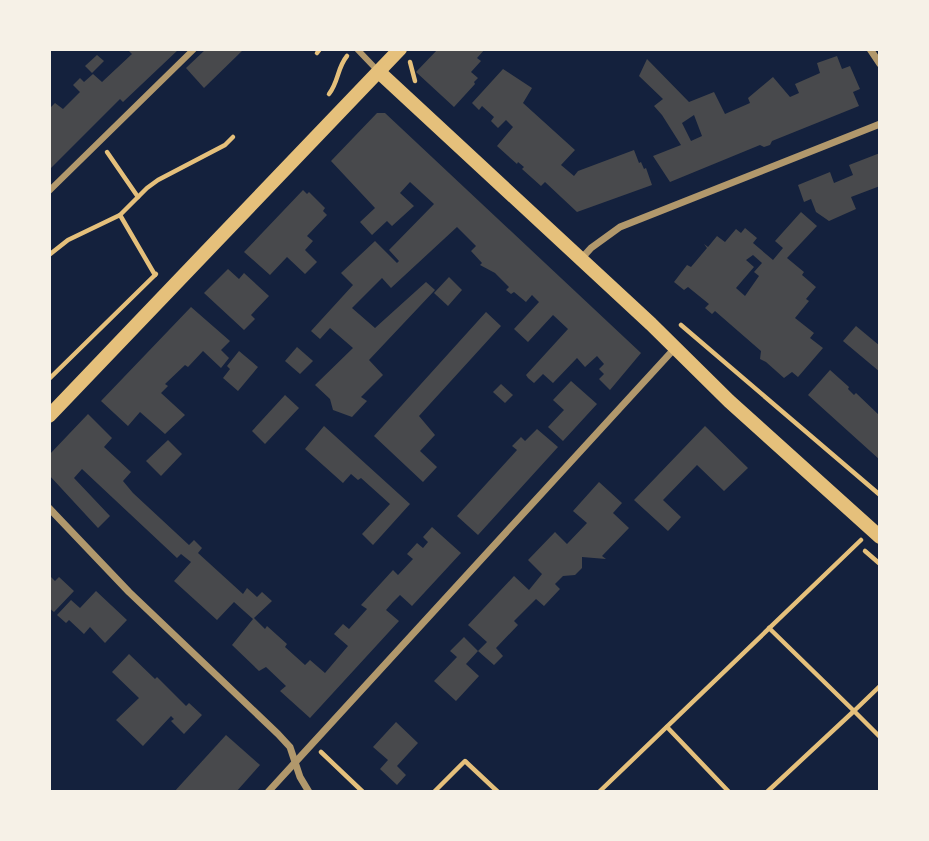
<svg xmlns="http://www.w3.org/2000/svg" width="929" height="841" font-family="'Times New Roman',serif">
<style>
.building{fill:#48494c;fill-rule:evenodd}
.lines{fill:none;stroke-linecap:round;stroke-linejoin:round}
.path{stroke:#e5c07b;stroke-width:4.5}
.pedestrian{stroke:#b1986c;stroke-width:6}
.minor{stroke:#b1986c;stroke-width:7}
.secondary{stroke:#e5c07b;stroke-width:14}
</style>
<rect width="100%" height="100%" fill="#14213d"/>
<!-- building -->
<g class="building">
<polygon points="127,49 179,49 123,102 120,99 49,170 49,109 55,103 63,109 80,92 73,85 80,78 84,82 93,74 102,82 132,54"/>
<polygon points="206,49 244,49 204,88 186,68"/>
<polygon points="438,49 485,49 477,58 481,61 471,72 478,78 474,82 475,84 454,107 416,72"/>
<polygon points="97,55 104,61 92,73 85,66"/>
<path d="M837 56 842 69 850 66 860 89 853 92 859 106 772 141 770 145 764 147 760 145 670 182 653 156 681 145 662 115 654 106 663 99 639 76 647 59 689 102 714 92 725 114 750 103 748 98 773 77 790 97 799 93 795 84 820 73 817 63ZM694 115 702 136 691 141 682 123Z"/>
<polygon points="503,69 532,88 523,103 575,150 561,165 574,176 578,171 634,150 639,163 641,162 644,169 646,168 652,185 577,212 545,182 541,186 522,169 524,167 518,162 517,164 497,146 513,127 506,120 498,128 491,121 494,117 482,106 479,110 472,103"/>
<polygon points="377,113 385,113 641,353 610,390 599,379 604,374 599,369 604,364 597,356 585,367 577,358 553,383 543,374 534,383 528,378 526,375 568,329 553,315 528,342 514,329 539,302 532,295 526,302 514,292 511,294 506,290 509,287 495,273 480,265 482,263 471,251 476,246 457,227 391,288 382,278 352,308 375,328 426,282 435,290 369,360 383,375 361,397 367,401 352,417 333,410 330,399 315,385 353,348 330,328 320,339 311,331 353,285 341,273 375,241 397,263 399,261 389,250 434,204 410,182 400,193 414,206 392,226 387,221 372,235 360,222 375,208 331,161"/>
<polygon points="880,153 880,186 851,197 856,209 829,221 816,212 811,199 804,202 798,185 830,172 834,183 853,175 849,165"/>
<polygon points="303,190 307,194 309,192 325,208 323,211 327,215 307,236 313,241 305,250 317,262 305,274 287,257 270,275 244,252"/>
<path d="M801 212 817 226 787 258 804 272 802 275 816 287 806 299 809 301 795 318 814 333 810 338 823 348 798 377 792 372 784 378 766 362 760 359 761 351 715 311 712 314 705 308 709 304 688 287 684 290 674 282 687 265 691 267 707 248 704 244 708 247 717 236 725 242 736 229 741 233 745 228 757 238 753 243 773 260 783 248 775 241ZM753 255 762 263 754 272 759 276 745 296 736 288 754 267 746 260Z"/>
<polygon points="228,269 239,279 244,273 269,296 251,315 255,319 244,330 204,293"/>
<polygon points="449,277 462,290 448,306 434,293"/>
<polygon points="191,307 230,341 221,350 229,358 221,368 203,351 188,367 185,365 165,384 168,386 161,393 185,415 165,434 140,412 128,426 101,401"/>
<polygon points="486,312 501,326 419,416 435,435 420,451 437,467 423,482 374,436"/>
<polygon points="856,326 880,346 880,372 843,341"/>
<polygon points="297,347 313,361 300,374 285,361"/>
<polygon points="239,351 258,367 238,391 223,378 230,369 227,366"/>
<polygon points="830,370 849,387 848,389 854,395 856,393 880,416 880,460 808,395"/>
<polygon points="571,381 597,404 563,441 548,427 564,410 553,400"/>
<polygon points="501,384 513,395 505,403 493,392"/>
<polygon points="285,395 299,408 265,444 252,431"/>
<polygon points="88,414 112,438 104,447 131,472 123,481 133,493 189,545 194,540 202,548 198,553 243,594 247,588 257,597 262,592 272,601 254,618 265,629 267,626 287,644 285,647 305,665 310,660 325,673 348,646 334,634 343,624 349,629 367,609 361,605 393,570 398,575 413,559 407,554 417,543 423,548 428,542 423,537 432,527 461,553 412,606 400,595 393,602 386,610 399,621 310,718 280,691 286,686 266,667 259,671 232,645 253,619 244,611 234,602 217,620 174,581 191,562 181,554 177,558 82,469 74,478 110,516 98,528 49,475 49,455"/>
<polygon points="324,426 410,504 373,545 362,534 390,504 361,478 358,480 351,474 343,483 305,449"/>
<polygon points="705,426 748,468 724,491 697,465 663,500 681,517 668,531 634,500"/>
<polygon points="537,429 558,447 478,535 457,516 517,450 512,446 521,437 525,441"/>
<polygon points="168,440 182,454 161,476 146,461"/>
<polygon points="599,482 622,503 613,513 629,528 602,556 606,559 582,557 582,568 575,575 563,576 555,584 560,589 544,606 536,599 514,621 518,625 496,648 503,656 494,665 478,651 487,642 468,625 514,576 529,590 542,574 528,560 555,532 567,544 587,523 573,511"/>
<polygon points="49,575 55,581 59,577 74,591 54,612 49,608"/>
<polygon points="96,591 127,620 105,643 90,627 84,634 69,620 66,623 57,615 71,600 80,608"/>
<polygon points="464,637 478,651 466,664 479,676 456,701 434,681 457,657 450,651"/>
<polygon points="129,654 155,679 157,677 186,706 189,703 202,715 184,734 171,721 174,719 171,716 143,746 116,720 139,698 112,672"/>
<polygon points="396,722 418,743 397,766 406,775 397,785 380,769 388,760 373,747"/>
<polygon points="226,735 260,765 236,792 174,792"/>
</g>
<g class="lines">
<!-- path -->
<g class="path">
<polyline points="317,53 320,49"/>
<polyline points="410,62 415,81"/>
<path d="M329 94C339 81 337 68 347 56"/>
<polyline points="107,152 138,197"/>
<polyline points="120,215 147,188 158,180 225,145 233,137"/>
<polyline points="49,255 68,240 120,215 155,275"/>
<polyline points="681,325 880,495"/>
<polyline points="49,379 156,274"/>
<polyline points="865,551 880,564"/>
<polyline points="769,628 854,711 880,686"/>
<polyline points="667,727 729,792"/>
<polyline points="321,752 363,792"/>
<polyline points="434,792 465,761 498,792"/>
<polyline points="599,792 861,540"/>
<polyline points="767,792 854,711 880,737"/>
</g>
<!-- pedestrian -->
<g class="pedestrian">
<polyline points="357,49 378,71"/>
<polyline points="49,191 194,49"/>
</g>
<!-- minor -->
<g class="minor">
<polyline points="870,49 880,64"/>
<polyline points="581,259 591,248 620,227 880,124"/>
<polyline points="49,508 129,592 278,734 290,747 300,777 309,792"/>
<polyline points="268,792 675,348"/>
</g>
<!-- secondary -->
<g class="secondary">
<polyline points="379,72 651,324 729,401 880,537"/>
<polyline points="49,416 400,49"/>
</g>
</g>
<!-- border -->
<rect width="929" height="841" fill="none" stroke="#f6f1e7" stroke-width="102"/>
</svg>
